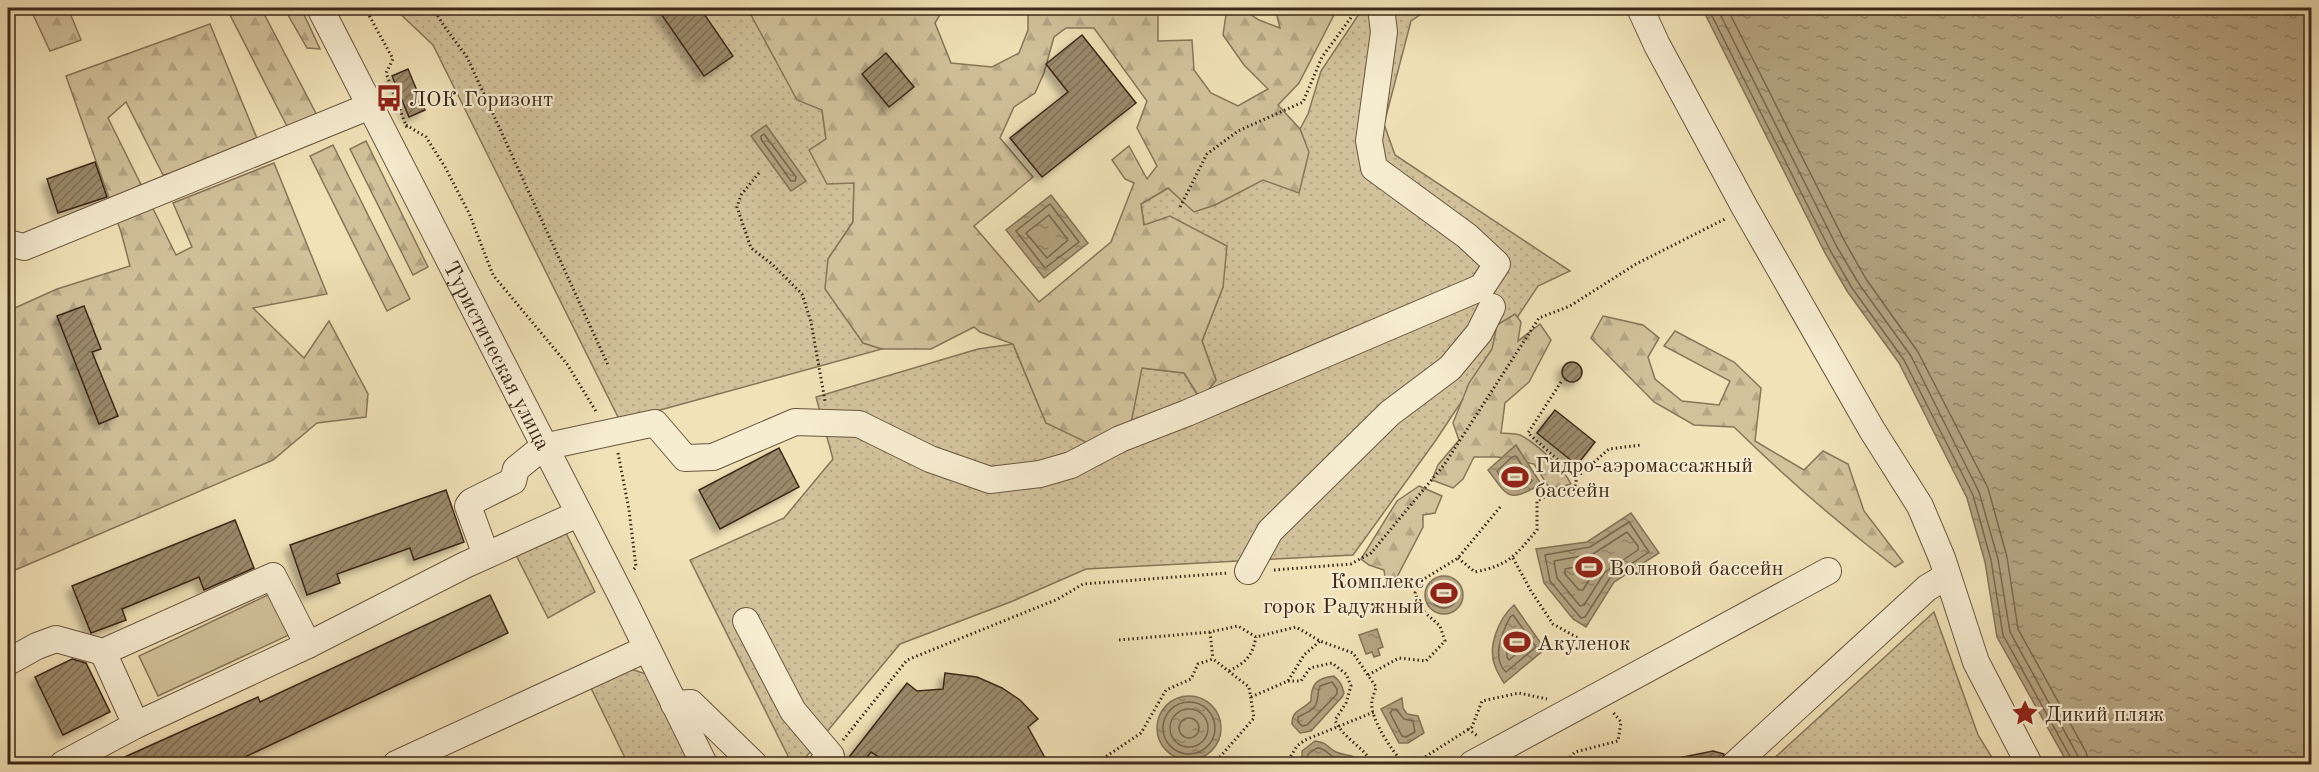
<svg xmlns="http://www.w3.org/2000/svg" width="2319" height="772" font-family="'Old Standard TT',serif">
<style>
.grass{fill:url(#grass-dots);stroke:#88755a;stroke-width:1.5}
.forest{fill:url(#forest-firs);stroke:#88755a;stroke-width:1.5;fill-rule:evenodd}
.garden{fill:#d2c29c;stroke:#88755a;stroke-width:1.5}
.water{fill:url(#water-ripples);stroke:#847257;stroke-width:1.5}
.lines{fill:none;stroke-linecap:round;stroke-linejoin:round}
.shore{stroke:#78664d;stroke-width:1.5}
.building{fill:url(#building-hatch);stroke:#3d2819;stroke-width:1.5;filter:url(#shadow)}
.minor-casing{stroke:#6a5640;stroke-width:28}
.path{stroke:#3d2819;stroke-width:3;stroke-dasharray:1.5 3;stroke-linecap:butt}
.minor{stroke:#f6ecd0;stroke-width:26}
.labels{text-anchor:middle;stroke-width:4.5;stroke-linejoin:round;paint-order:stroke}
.poi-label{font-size:22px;fill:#3d2819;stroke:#f6ecd0;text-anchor:start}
.street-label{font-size:22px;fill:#3d2819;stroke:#f6ecd0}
</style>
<defs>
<pattern id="grass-dots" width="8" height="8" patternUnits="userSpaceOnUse" patternTransform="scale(1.5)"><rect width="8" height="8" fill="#d2c29c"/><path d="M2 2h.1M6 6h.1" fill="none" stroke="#b5a786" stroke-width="1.8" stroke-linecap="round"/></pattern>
<pattern id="forest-firs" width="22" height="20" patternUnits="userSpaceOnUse" patternTransform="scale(1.5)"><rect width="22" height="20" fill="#d2c29c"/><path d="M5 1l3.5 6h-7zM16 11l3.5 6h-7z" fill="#b5a786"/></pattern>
<pattern id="water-ripples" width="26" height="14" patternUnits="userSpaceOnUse" patternTransform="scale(1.5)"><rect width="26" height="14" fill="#b4a381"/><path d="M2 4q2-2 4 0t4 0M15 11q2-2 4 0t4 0" fill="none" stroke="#948569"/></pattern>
<pattern id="building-hatch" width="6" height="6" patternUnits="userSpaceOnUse" patternTransform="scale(1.5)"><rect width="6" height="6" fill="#9b896b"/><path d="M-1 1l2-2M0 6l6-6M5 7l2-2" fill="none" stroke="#807057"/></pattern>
<filter id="shadow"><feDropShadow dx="-5.5" dy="5.5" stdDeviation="3" flood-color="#0004"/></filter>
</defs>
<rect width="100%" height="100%" fill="#f1e2b7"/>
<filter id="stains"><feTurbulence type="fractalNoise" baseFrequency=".00333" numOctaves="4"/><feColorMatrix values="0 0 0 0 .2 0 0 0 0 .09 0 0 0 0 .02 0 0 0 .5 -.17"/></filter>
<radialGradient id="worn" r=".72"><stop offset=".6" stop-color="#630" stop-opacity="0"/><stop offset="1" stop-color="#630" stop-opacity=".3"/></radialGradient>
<!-- grass -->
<g class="grass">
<polygon points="394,8 741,8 751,15 822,110 826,139 854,183 853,222 828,259 863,343 882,349 620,421 433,45"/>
<polygon points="1363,8 1430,8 1411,21 1384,124 1395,155 1570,271 1538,286 1436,440 1353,555 1086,569 1013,601 900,644 800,764 792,764 690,560 784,518 833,459 816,397 978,349 1013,344 1046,423 1131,423 1141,368 1184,373 1200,399 1216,380 1202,341 1223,287 1144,225 1141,204 1168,188 1215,205 1308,152 1300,129 1308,114 1321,71"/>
<polygon points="564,529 595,592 548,618 516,555"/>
<polygon points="1934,612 1978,735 1996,764 1768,764"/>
<polygon points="631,669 646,674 692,764 628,764 591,688"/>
</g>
<!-- forest -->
<g class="forest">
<polygon points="30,8 68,8 81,40 50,51"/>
<polygon points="235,8 261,8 321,123 293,138 228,11"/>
<polygon points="284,8 301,8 320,49 307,48"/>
<path d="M741 8H944L935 23 951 63 992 67 1019 53 1028 30V8H1158V41L1192 40 1194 70 1211 93 1238 106 1268 89 1244 65 1223 35 1227 8H1241L1259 20 1280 28 1275 8H1340L1336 11 1299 83 1278 105 1300 129 1309 152 1299 193 1263 180 1215 205 1194 212 1168 188 1141 204 1144 225 1170 216 1227 246 1223 287 1202 341 1216 380 1201 400 1184 373 1142 368 1131 423 1098 448 1046 423 1013 344 980 332 974 327 931 349H882L863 343 825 289 828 259 853 222 854 183 827 184 809 150 826 139 822 110 797 100 751 15ZM1066 28H1094L1147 101 1137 128 1157 166 1147 179 1129 146 1112 160 1125 179 1134 183 1111 242 1039 302 974 226 1033 177 1000 138 1014 107 1035 93 1044 73 1054 37Z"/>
<polygon points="210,24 263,153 163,175 126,102 108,118 176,255 192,247 173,203 274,163 327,294 253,308 304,358 329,321 368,394 366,417 317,423 273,460 8,573 8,311 57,289 130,266 121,232 66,76"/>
<polygon points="366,141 428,267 413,275 350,149"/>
<polygon points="333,145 410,299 387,311 310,156"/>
<path d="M1515 314 1521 322 1518 341 1540 324 1551 340 1529 382 1505 403 1501 433C1507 434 1514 433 1520 435 1535 442 1564 469 1571 484L1560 487 1548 486 1534 464 1498 457H1474L1463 479 1453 488 1432 480 1438 465 1459 440 1453 423 1469 383 1492 349 1497 325Z"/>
<path d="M1603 316 1643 325 1659 338 1648 357 1655 379 1682 401 1719 405 1730 381 1664 346 1675 331 1734 362 1761 388 1755 441 1804 470 1823 451 1848 464 1864 511 1903 562 1895 567C1838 523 1785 477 1734 427L1694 425 1654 402 1591 338Z"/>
<polygon points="1419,486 1442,496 1435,513 1423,515 1423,527 1397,577 1385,577 1384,570 1369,565 1361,559 1397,501"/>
</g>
<!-- garden -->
<polygon class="garden" points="272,593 291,634 158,696 139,656"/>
<!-- water -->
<g class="water">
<polygon points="1702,8 2311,8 2311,764 2068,764 1997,637 1985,562 1967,498 1899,363 1847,291 1825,253"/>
<polygon points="766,125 806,181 791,191 751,136"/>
<polygon points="1051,195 1088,243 1044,278 1006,230"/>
<path d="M1516 445 1541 484C1508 503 1509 498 1488 470Z"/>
<polygon points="1631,513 1659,553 1614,582 1586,627 1573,619 1544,583 1536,549 1587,542"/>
<circle cx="1444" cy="595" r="19"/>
<path d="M1514 605 1545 649 1504 683C1501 678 1497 672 1495 666 1487 647 1499 618 1514 605Z"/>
<polygon points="1377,629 1383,647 1378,649 1380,655 1374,657 1372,652 1366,654 1359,635"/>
<path d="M1334 676C1340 681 1342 685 1344 693L1342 697 1311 731 1300 733 1292 724C1292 709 1303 710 1311 701 1311 684 1317 678 1334 676Z"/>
<circle cx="1189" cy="728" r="32"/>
<polygon points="1402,698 1403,708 1407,714 1418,716 1424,733 1408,743 1399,743 1381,709"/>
<path d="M1315 741C1329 743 1326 747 1336 752 1347 757 1355 753 1362 764H1302V751Z"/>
</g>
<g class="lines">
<!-- shore -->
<g class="shore">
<polyline points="1708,8 1830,250 1852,288 1904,360 1973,495 1991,560 2003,635 2072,760 2072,764"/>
<polyline points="1717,8 1837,247 1859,284 1911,356 1979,492 1998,559 2010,632 2078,756 2080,764"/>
<polyline points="1727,8 1845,242 1866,279 1918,352 1988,488 2007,557 2018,629 2086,752 2089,764"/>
<polygon points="764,134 796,177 795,181 791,181 761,139 761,136"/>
<polygon points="1050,204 1079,242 1045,268 1016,231"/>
<polygon points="1049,215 1068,240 1047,258 1026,233"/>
<path d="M1516 456 1532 481C1515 498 1506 488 1497 471L1512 457Z"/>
<polygon points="1629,522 1649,552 1610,578 1585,617 1581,618 1550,581 1545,555 1590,547"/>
<polygon points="1627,532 1638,546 1638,550 1605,572 1584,605 1580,606 1557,578 1554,561 1593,554"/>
<polygon points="1594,563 1597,564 1597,567 1583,590 1579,590 1565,574 1565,569"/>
<circle cx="1444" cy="595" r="13"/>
<path d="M1513 615 1536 647 1506 672C1491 658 1502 633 1510 617Z"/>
<polygon points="1514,630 1526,646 1509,660 1507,657 1507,639 1511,631"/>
<path d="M1332 682 1337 689V694L1307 725 1302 726 1298 722V717C1305 713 1316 710 1317 701 1319 695 1317 692 1320 686Z"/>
<circle cx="1189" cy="728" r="26"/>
<polygon points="1396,709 1404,719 1413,721 1415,732 1406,737 1402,736 1390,713 1392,710"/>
<circle cx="1189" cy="728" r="19"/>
<circle cx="1189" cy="728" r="10"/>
<path d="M1307 764 1308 754 1317 748C1326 748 1328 755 1335 758 1342 761 1348 759 1355 764"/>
</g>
</g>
<!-- building -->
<g class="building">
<polygon points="657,8 700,8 733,56 704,76"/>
<polygon points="1082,35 1136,103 1042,177 1010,138 1068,92 1046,64"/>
<polygon points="886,53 914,87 889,107 862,74"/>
<polygon points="408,69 425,110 409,117 392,76"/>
<polygon points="95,162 107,197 58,213 47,179"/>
<polygon points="84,306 101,349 92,352 118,416 99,424 57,316"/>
<circle cx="1572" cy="372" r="10"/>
<polygon points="1555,410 1595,442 1577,465 1537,433"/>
<polygon points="779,448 799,487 720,529 699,490"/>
<polygon points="446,490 464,542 414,560 410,548 337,574 340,583 307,595 290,545"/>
<polygon points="235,520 254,568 204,590 199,577 122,609 126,620 91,633 72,586"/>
<polygon points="490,595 508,633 228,765 107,765 258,697 260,702"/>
<polygon points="72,659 86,663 110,712 63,735 35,677"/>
<polygon points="945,673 977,677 1002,688 1020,700 1038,719 1028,727 1049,765 891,765 871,752 861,765 850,756 907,683 917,691 943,689"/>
<polygon points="1713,751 1724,754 1720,765 1679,765 1678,758"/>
</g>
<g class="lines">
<defs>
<g id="minor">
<path id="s1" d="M320 8 624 601 704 764"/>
<polyline points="1640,8 1657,45 1745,208 1872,430 1920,506 1942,558 1976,662 2029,764"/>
<polyline points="8,243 24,247 370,106"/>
<polyline points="486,555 468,506 471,502 513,481 516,469 543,447 655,423 685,458 713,457 795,422 859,424 930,459 990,480 1040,474 1071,465 1120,439 1187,413 1482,287 1497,264 1467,236 1374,168 1369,141 1384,32 1381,8"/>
<polyline points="1248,571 1270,531 1390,413 1450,368 1479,333 1492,307"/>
<polyline points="746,621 793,711 831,756 822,764"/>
<polyline points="8,662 37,646 56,639 103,652"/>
<polyline points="674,704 691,703 754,764"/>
<polyline points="136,725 103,652 273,576 308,645"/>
<polyline points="63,764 136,725 308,645 465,565 578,514"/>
<polyline points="396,764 646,649"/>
<polyline points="1472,764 1828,571"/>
<polyline points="1735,764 1927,588 1947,576"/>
</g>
</defs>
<!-- minor casing -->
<use href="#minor" class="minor-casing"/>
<!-- path -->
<g class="path">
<polyline points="365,8 393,59 386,73 407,128"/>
<polyline points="433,8 444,26 467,57 608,365"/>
<polyline points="406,125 426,137 445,167 469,213 493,275 567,364 597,413"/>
<polyline points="759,173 741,195 737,207 751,248 772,264 802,294 811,322 825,401"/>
<polyline points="1180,207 1207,154 1238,131 1303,102 1322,57 1358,8"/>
<polyline points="1561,382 1528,433 1577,477"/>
<polyline points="618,453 629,510 636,567 633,570"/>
<path d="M1458 558 1475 572C1509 565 1515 556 1537 530V501L1552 493 1573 495 1577 477 1609 449 1641 445"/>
<polyline points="1513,558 1531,591 1553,624 1578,638"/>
<polyline points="1274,570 1351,564 1371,553 1444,465 1539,318 1570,306 1636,264 1727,218"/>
<polyline points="1210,632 1213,659"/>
<path d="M1119 640 1210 632 1238 626 1256 637 1296 627 1320 641 1353 653 1376 687C1375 691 1373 696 1372 701 1369 718 1393 752 1404 764"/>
<path d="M1229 671C1246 662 1252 657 1256 637"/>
<polyline points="1368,675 1399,658 1426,661 1445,641 1440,626 1420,608 1415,593 1424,579 1458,558 1501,506"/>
<path d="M1288 681H1301L1310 668 1332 663 1346 674 1351 686 1346 703 1335 720C1343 739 1364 746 1372 764"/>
<polyline points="1251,697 1288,681 1304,655 1320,641"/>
<polyline points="1468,729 1479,737"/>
<polyline points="843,740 907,660 1058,599 1083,584 1228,573"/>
<polyline points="1095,764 1141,733 1166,690 1191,679 1198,664 1213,659 1249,687 1254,718 1219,758 1209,764"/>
<polyline points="1286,764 1297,746 1305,740 1374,712"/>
<polyline points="1414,764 1472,727 1482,701 1519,693 1547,699"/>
<polyline points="1564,764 1575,752 1618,741 1621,722 1612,711"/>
</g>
<!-- minor -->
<use href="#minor" class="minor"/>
</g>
<!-- icons -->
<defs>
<symbol id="bus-bare" viewBox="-9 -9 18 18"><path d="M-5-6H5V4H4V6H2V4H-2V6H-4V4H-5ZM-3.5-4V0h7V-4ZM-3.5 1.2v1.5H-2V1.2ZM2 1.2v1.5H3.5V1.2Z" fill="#8f2418" stroke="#f6ecd0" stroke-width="2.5" paint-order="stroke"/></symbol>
<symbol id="stadium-bare" viewBox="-9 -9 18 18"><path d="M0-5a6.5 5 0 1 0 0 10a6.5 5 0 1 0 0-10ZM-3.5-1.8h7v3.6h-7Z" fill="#8f2418" stroke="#f6ecd0" stroke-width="2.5" paint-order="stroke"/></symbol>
<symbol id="sight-bare" viewBox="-9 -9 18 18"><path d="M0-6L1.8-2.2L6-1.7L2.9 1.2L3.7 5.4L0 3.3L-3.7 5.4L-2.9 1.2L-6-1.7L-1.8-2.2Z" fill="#8f2418" stroke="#f6ecd0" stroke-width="2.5" paint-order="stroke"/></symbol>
</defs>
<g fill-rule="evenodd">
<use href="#bus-bare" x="370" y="79" width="38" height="38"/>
<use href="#stadium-bare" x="1496" y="458" width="38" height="38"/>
<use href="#stadium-bare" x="1570" y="548" width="38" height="38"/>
<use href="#stadium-bare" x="1425" y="574" width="38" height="38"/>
<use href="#stadium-bare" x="1498" y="623" width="38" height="38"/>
<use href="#sight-bare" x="2006" y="694" width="38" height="38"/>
</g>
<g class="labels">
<!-- poi labels -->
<g class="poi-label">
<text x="409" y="106">ЛОК Горизонт</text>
<text x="1535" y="472">Гидро-аэромассажный<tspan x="1535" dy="25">бассейн</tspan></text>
<text x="1609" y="575">Волновой бассейн</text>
<text x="1424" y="588" text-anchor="end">Комплекс<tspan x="1424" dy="25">горок Радужный</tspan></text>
<text x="1537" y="650">Акуленок</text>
<text x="2045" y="721">Дикий пляж</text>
</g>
<!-- street labels -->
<g class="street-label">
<text dy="8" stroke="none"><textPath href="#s1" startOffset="390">Туристическая улица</textPath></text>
</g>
</g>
<!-- margin -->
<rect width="2319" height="772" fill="none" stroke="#f1e2b7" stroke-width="30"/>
<rect x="9" y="9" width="2301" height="754" fill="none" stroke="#3d2819" stroke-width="3"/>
<rect x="15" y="15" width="2289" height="742" fill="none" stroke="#3d2819" stroke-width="1.5"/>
<rect width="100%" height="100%" filter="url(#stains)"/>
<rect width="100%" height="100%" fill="url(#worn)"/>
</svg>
